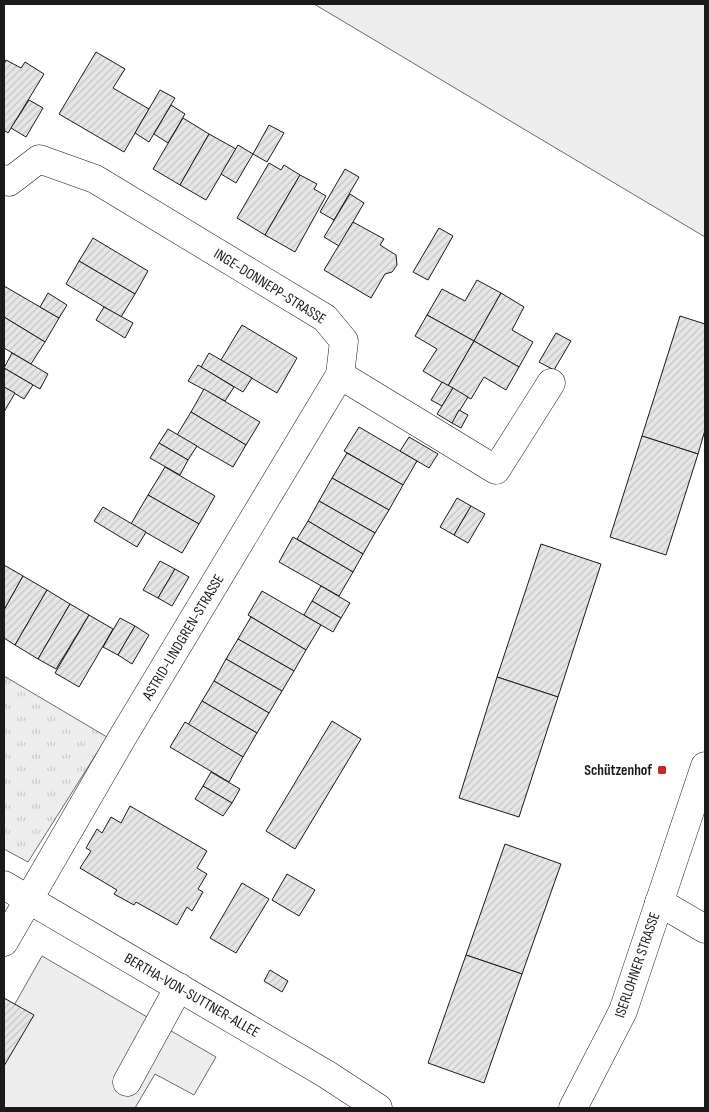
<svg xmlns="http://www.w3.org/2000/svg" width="709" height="1112" font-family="'Sofia Sans Condensed',sans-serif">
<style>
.built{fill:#ededed;stroke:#6a6a6a}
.park{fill:url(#park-tufts);stroke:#6a6a6a}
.building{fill:url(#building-hatch);stroke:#1a1a1a}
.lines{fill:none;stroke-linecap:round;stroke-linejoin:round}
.minor-casing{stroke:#1a1a1a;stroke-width:29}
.major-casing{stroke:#1a1a1a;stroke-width:29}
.minor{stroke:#fff;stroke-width:28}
.major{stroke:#fff;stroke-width:28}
.poi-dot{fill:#c62828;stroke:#fff;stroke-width:2}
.labels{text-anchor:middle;stroke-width:4;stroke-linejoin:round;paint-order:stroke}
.street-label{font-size:15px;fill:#1a1a1a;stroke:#fff}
.poi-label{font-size:15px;font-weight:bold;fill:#1a1a1a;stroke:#fff;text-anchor:end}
</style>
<defs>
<pattern id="park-tufts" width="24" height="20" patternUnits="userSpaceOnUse" patternTransform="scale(1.25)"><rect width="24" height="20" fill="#ededed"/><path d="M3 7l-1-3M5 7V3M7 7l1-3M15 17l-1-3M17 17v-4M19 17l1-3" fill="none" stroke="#cbcbcb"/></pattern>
<pattern id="building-hatch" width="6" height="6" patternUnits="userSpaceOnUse" patternTransform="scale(1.25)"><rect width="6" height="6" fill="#e6e6e6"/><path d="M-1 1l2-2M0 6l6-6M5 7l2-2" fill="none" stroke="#c5c5c5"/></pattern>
</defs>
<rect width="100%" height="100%" fill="#fff"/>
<!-- built -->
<g class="built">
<polygon points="314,4 705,4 705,237"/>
<polygon points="42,956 216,1057 194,1095 155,1074 135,1108 4,1108 4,1023"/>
</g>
<!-- park -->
<polygon class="park" points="4,676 107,737 28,862 4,849"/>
<!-- building -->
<g class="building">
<polygon points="96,52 125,69 113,88 149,109 124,152 59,114"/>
<polygon points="6,60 21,68 25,62 44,74 8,133 4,130 4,64"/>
<polygon points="160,90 175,98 149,142 135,133"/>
<polygon points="29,100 43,108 26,137 11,128"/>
<polygon points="171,105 185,114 168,143 154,134"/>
<polygon points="183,118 209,134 180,185 153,169"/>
<polygon points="269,125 284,133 267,162 253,154"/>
<polygon points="209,134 236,149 206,200 180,185"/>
<polygon points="238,145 253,154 236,183 221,174"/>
<polygon points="269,163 281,170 284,165 300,175 265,235 237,218"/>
<polygon points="345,169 359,177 334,220 320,212"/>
<polygon points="300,175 317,184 314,189 326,196 295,252 265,235"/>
<polygon points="350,194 364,203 339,246 324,237"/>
<polygon points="353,222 384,239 380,245 396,255 397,265 392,272 385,274 371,298 324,270"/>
<polygon points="439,228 453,236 428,280 413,272"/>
<polygon points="93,238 148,271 135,294 79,261"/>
<polygon points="79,261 135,294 121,317 66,284"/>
<polygon points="477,280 501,293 474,341 427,315 442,289 465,301"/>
<polygon points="4,286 59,318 45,342 4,317"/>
<polygon points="48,293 67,305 59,318 40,307"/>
<polygon points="501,293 524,307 512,330 533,342 519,367 474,341"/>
<polygon points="104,307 133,323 125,338 96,320"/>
<polygon points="427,315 474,341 448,386 423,371 437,349 415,336"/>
<polygon points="680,316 705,324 705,430 698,454 642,436"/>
<polygon points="4,317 45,342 31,364 4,348"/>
<polygon points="242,325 297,358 277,393 221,360"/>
<polygon points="556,333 571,341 554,370 539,362"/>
<polygon points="474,341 519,367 506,390 484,377 471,399 448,386"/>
<polygon points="12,353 48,374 40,389 4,368"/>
<polygon points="209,353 252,378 243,392 201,367"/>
<polygon points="198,365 234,387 225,401 188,381"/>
<polygon points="4,368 33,385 24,399 4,387"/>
<polygon points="442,382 453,388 442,406 431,400"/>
<polygon points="4,387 15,393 4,412"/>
<polygon points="453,388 468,397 452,423 437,414"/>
<polygon points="204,389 260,422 246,445 191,412"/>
<polygon points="459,410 468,415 461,428 452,423"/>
<polygon points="191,412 246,445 233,467 177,435"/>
<polygon points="359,427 417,461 403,485 344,451"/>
<polygon points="168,429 197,446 188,460 159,443"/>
<polygon points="642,436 698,454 666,555 610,537"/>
<polygon points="409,437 438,454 429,468 400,451"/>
<polygon points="159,443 188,460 180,475 150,458"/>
<polygon points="347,453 403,485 389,510 332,478"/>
<polygon points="165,467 215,496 199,524 148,495"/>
<polygon points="332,478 389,510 375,533 319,501"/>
<polygon points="148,495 199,524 182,553 131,524"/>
<polygon points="457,498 471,506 454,535 440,527"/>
<polygon points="319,501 375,533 363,554 308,521"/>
<polygon points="471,506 485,514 468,543 454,535"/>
<polygon points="103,507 146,532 137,547 94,521"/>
<polygon points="308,521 363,554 353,572 297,539"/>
<polygon points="293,537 353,572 339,596 279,562"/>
<polygon points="541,544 601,564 558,697 497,677"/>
<polygon points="160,561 175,569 158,598 143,590"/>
<polygon points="4,565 23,576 4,610"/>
<polygon points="175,569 189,577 172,606 158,598"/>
<polygon points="23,576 47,590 15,645 4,638 4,610"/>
<polygon points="321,586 350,603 341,618 312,601"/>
<polygon points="47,590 70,604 38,659 15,645"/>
<polygon points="262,591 321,625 306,650 248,615"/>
<polygon points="312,601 341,618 333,632 304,615"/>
<polygon points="70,604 89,615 56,669 38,659"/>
<polygon points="89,615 113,629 79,687 55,673"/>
<polygon points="251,617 306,650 294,671 238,639"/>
<polygon points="120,618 135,626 118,655 103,647"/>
<polygon points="135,626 149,635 132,664 118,655"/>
<polygon points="238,639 294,671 282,691 226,659"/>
<polygon points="226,659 282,691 269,713 214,681"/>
<polygon points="497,677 558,697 519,817 459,798"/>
<polygon points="214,681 269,713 257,733 202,701"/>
<polygon points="202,701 257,733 243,757 188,725"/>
<polygon points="332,721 361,739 295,849 266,831"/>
<polygon points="185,722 243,757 229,782 170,747"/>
<polygon points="211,772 240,789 232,803 203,786"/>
<polygon points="203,786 232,803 223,816 195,799"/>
<polygon points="130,806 207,851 197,868 207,874 198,889 203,892 192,911 187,907 177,925 136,902 134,905 114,894 117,890 80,868 91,851 86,848 97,829 102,833 111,817 121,823"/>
<polygon points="505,844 561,864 522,974 466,955"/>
<polygon points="287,874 315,890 299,916 272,900"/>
<polygon points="242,883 269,899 236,953 210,938"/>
<polygon points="466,955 522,974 484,1083 428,1063"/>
<polygon points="270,970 288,981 282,992 264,981"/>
<polygon points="4,998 34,1015 4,1066"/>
</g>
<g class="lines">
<defs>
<g id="minor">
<polyline points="4,179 9,182 39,159 95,179 325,318 344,341 340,375 496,470 551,383"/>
<polyline points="4,885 326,1074 378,1108"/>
<polyline points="659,902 705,929"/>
<polyline points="4,942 122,738 340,375"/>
<polyline points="127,1082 179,987"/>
</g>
<polyline id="major" points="573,1108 623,1011 705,766"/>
</defs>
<!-- minor casing -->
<use href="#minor" class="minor-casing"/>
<!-- major casing -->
<use href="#major" class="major-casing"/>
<!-- minor -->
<use href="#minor" class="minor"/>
<!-- major -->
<use href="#major" class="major"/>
</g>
<!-- markers -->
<rect class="poi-dot" x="657" y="765" width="10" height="10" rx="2.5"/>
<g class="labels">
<!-- street labels -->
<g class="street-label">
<text transform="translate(270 286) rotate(32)" y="5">INGE-DONNEPP-STRASSE</text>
<text transform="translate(183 637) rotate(-59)" y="5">ASTRID-LINDGREN-STRASSE</text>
<text transform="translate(637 965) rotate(-71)" y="5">ISERLOHNER STRASSE</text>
<text transform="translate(192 995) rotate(30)" y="5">BERTHA-VON-SUTTNER-ALLEE</text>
</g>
<!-- poi labels -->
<g class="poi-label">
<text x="652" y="775">Schützenhof</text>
</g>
</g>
<!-- border -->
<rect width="709" height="1112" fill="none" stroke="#1a1a1a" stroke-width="10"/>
</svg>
